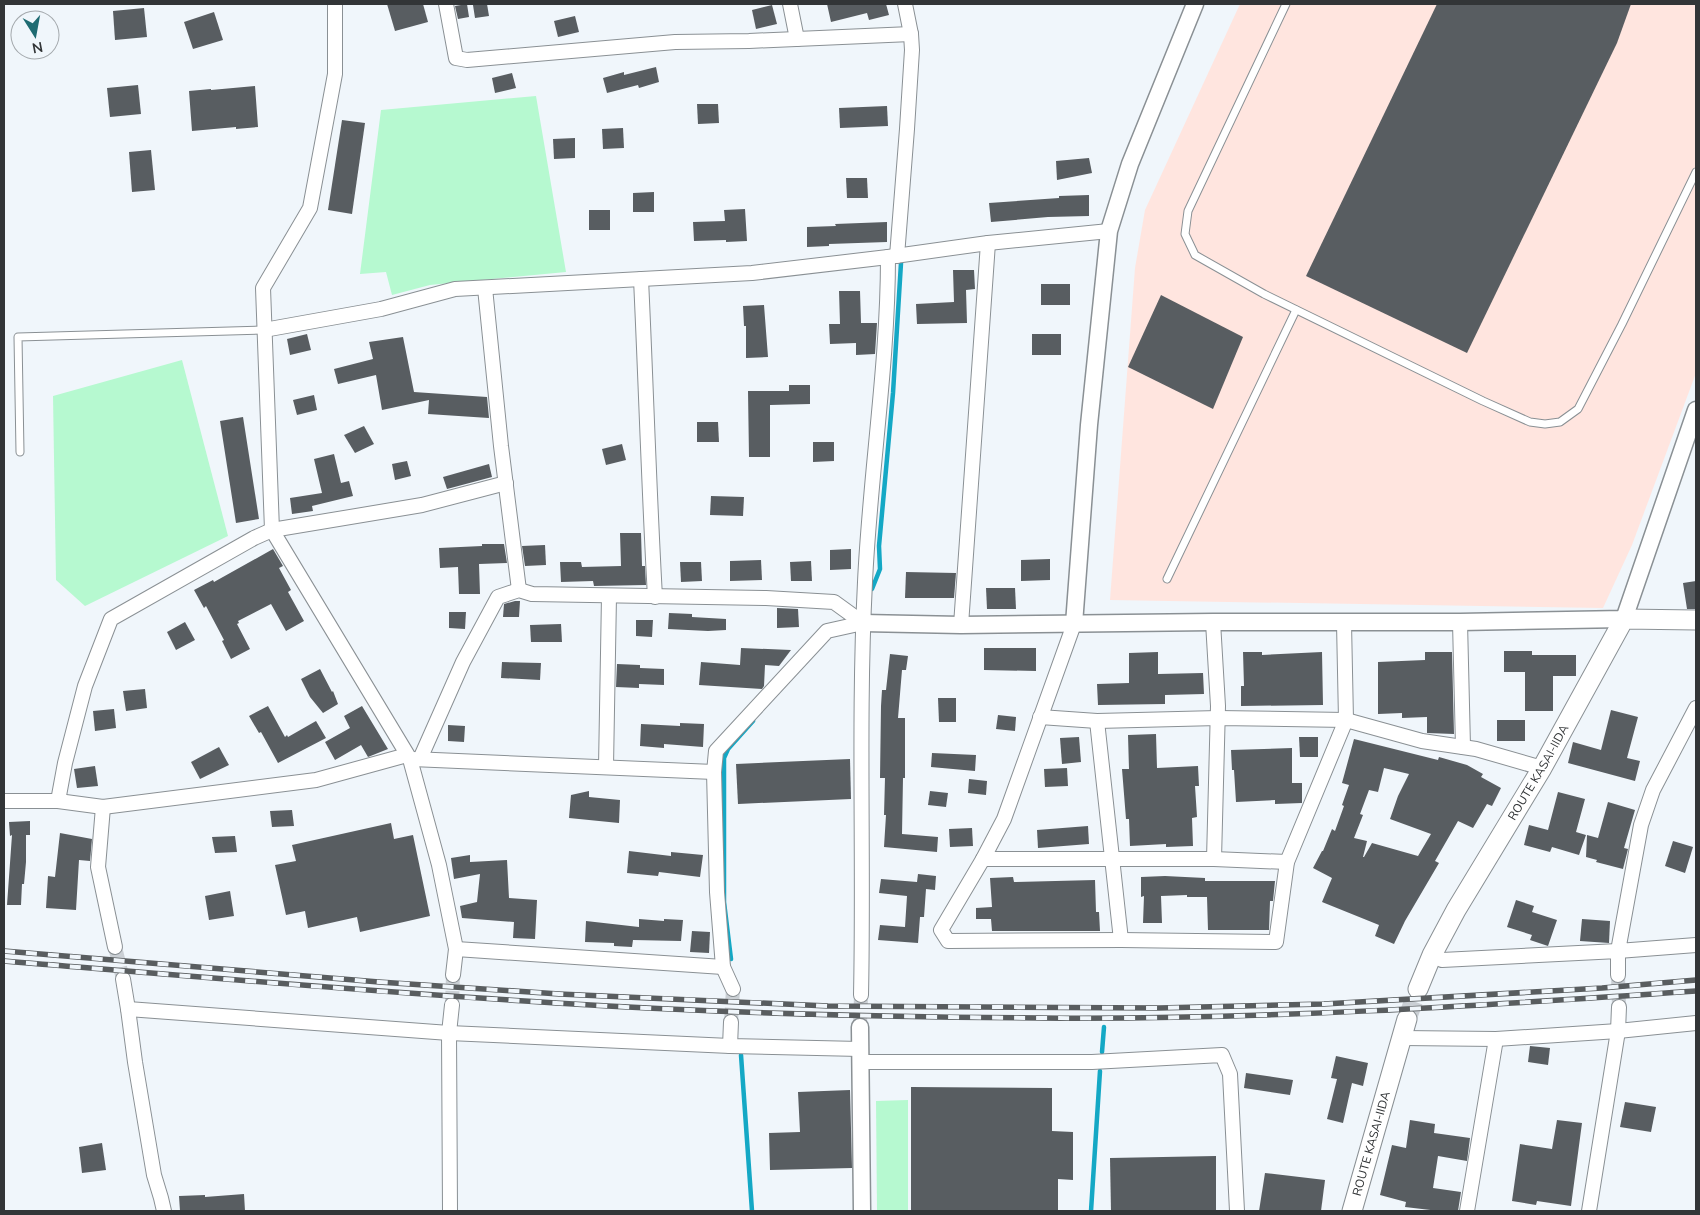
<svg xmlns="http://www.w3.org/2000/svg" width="1700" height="1215" font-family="Mulish,sans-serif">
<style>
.commercial{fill:#ffe5df}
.green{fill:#b6f9d0}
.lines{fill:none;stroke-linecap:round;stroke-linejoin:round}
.stream{stroke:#14a8c5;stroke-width:4.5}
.building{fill:#585d61;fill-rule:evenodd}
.minor-tunnel{stroke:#cacfd4;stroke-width:14;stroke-dasharray:14 7;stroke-linecap:butt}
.secondary-tunnel{stroke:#cacfd4;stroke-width:19;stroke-dasharray:19 9;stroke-linecap:butt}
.service-casing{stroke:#8a9094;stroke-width:9}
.minor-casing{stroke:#8a9094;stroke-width:16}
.tertiary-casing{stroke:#8a9094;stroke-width:19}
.secondary-casing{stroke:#8a9094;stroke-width:21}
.service{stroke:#fff;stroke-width:7}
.minor{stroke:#fff;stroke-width:14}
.tertiary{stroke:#fff;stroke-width:16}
.secondary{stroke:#fff;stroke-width:19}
.rail-casing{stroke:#595d5f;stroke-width:5.5}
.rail{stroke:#f0f6fb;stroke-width:4;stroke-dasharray:11;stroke-linecap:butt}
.labels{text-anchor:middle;stroke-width:5;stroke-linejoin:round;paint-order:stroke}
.street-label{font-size:12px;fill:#323537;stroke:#f0f6fb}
</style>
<rect width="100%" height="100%" fill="#f0f6fb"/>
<!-- commercial -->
<polygon class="commercial" points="1240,4 1696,4 1696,373 1632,545 1603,608 1110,600 1135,268 1145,210"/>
<!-- green -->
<g class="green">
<polygon points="536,96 566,272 430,285 392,295 386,272 360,274 381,110"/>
<polygon points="182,360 228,536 85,606 56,580 53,396"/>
<polygon points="908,1100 908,1211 877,1211 876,1101"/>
</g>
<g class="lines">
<!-- stream -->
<g class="stream">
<polyline points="872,589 880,569 879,546 893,393 901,263"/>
<polyline points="731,959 724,902 724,758 728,749 753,721"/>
<polyline points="1102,1052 1104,1027"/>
<polyline points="741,1055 752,1211"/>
<polyline points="1091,1211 1100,1071"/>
</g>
</g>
<!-- building -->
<g class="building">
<polygon points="387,4 423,4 428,22 395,31"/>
<polygon points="467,4 469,17 458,19 455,6"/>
<polygon points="487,4 489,16 475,18 473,5"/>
<polygon points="827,4 886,4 889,15 869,20 867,13 831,22"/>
<polygon points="1437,4 1631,4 1617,43 1467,353 1306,276"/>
<polygon points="772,5 777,24 756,29 752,10"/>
<polygon points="144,8 147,37 115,40 113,11"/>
<polygon points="214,12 223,40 193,49 184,22"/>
<polygon points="575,16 579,32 558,37 554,21"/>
<polygon points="656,67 659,82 639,88 638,85 607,93 603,78 624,72 624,75"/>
<polygon points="512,73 516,88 495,93 492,78"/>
<polygon points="138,85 141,114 110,117 107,88"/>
<polygon points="255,86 258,127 236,129 236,127 192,131 189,91 211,89 211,90"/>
<polygon points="697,104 718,104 719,123 698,124"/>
<polygon points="887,106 888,126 840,128 839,108"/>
<polygon points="342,120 365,123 352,214 328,210"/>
<polygon points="623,128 624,148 603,149 602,129"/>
<polygon points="575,138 575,158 554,159 553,139"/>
<polygon points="151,150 155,190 132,192 129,152"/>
<polygon points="1089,158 1092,173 1057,180 1056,161"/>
<polygon points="846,178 867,178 868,198 847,198"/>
<polygon points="654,192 654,212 633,212 633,193"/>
<polygon points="1089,195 1089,216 1048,217 991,222 989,203 1059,198 1059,196"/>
<polygon points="745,209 747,241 726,242 726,240 694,241 693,222 725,221 724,210"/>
<rect x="589" y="210" width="21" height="20"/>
<polygon points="887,222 887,242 829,244 829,246 807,247 807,227 836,226 835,224"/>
<polygon points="953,270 974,270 975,289 966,290 967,323 917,324 916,304 954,302"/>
<rect x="1041" y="284" width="29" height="21"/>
<polygon points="839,291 860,291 861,323 877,323 875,354 856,355 856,343 830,344 829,324 840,324"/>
<polygon points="1161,295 1243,337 1213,409 1128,367"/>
<polygon points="764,305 768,357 746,358 746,326 744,326 743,306"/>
<polygon points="307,334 311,350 290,355 287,339"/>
<rect x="1032" y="334" width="29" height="21"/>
<polygon points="403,337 414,392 487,397 489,418 428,414 429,400 382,410 376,375 338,384 334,369 373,359 369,342"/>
<polygon points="789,385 810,385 810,404 770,405 770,457 749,457 748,391 789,391"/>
<polygon points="314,395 317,410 297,415 293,400"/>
<polygon points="243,417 259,519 236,523 220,421"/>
<polygon points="697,422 718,422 719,442 697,442"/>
<polygon points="364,426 374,444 355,453 344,435"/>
<polygon points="813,442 834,442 834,461 813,462"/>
<polygon points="622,444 626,460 606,465 602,449"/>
<polygon points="334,454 341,483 349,481 353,496 312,506 313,511 292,514 290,498 322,493 314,459"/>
<polygon points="407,461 411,476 395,480 392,464"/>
<polygon points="489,464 492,477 447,489 443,477"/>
<polygon points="711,496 744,497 743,516 710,515"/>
<polygon points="620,533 641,533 642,566 645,566 646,585 594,586 593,581 561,582 560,562 581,562 582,567 621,566"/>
<polygon points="482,544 504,544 507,563 479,564 480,594 459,594 458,567 440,568 439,548 482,546"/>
<polygon points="545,545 546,565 525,566 522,546"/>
<polygon points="273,549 283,566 279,568 291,590 288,592 304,621 286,631 271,604 238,621 239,623 237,624 250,649 231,659 222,641 224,640 206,606 204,608 194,590 213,580 214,582"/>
<polygon points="851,549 851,569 830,570 830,550"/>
<polygon points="1050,559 1050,580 1021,581 1021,560"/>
<polygon points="761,560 762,580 730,581 730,561"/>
<polygon points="811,561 812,581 791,581 790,562"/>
<polygon points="680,562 701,562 702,581 681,582"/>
<polygon points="906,572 956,573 954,598 905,598"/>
<polygon points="1696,581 1696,609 1687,609 1683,583"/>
<polygon points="986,588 1015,588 1016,609 987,609"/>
<polygon points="515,601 520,601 519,617 503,617 504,604"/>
<polygon points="777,608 798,609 799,627 777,628"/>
<polygon points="449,612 466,612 465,629 449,628"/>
<polygon points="669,613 692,614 692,617 726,619 726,630 708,631 668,629"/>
<polygon points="636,620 653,620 652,637 636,636"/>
<polygon points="185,622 195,640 176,650 167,632"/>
<polygon points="561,624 562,642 531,642 530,625"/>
<polygon points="741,648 791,650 779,666 765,665 764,686 762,689 699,685 701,662 740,665"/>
<polygon points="984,648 1036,648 1036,671 984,670"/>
<polygon points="1504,651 1532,651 1532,655 1576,655 1576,676 1553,676 1553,711 1525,711 1525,672 1504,672"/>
<polygon points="1158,652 1158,674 1203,673 1204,694 1165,695 1165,704 1098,705 1097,684 1129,683 1129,653"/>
<polygon points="1243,652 1262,652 1262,655 1322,652 1323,705 1241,706 1241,686 1244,686"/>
<polygon points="1425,652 1452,652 1454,734 1427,733 1427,717 1402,718 1402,713 1378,714 1378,662 1425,660"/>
<polygon points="890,654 908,656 906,670 902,670 898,718 905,718 905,778 903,778 902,834 938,837 937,852 884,847 886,815 884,815 885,778 880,778 881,706 882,690 886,690"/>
<polygon points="502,662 541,663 540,680 501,678"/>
<polygon points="617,664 640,665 640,668 664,669 664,685 639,684 639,688 616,687"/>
<polygon points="320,669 332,692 333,691 338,704 323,713 310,697 301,679"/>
<polygon points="145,689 147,708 126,711 123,691"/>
<polygon points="938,698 956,698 956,722 939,722"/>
<polygon points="268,706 285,737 287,735 288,737 316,721 326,738 278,763 261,732 259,733 249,716"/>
<polygon points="362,706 388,749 368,757 361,745 335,760 325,742 350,728 344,716"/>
<polygon points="114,709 116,728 95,731 93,711"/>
<polygon points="1611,710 1638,717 1627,758 1640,761 1635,781 1568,763 1573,742 1601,750"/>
<polygon points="998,715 1016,717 1015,731 996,729"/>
<rect x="1497" y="720" width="28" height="21"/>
<polygon points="680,723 704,724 703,747 664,744 664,748 640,746 641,724 680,726"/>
<polygon points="448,725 465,726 464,742 448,741"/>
<polygon points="1156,734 1157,768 1198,766 1199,786 1195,786 1197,817 1192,818 1193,846 1166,847 1166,844 1130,846 1129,819 1126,819 1122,769 1129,769 1128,735"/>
<polygon points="1079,737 1081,762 1062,764 1060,738"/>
<polygon points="1299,737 1318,737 1318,757 1300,757"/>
<path d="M1354 739 1438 760 1439 757 1467 765 1483 774 1481 777 1501 788 1492 806 1487 804 1473 828 1458 821 1435 861 1439 863 1405 921 1394 944 1375 936 1379 925 1322 902 1332 878 1313 868 1322 851H1323L1332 829 1335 831 1344 806 1342 805 1349 785 1342 783ZM1384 768 1409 774 1398 796 1390 819 1431 834 1418 856 1372 843 1364 857H1363L1367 841 1354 838 1363 815 1360 814 1369 790 1378 792Z"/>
<polygon points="219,747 229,765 200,779 191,762"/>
<polygon points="1292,748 1292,783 1302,783 1302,803 1275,804 1275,800 1236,802 1234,770 1232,770 1231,750"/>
<polygon points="932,753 976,755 975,771 931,767"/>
<polygon points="850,759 851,799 738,804 736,764"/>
<polygon points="95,766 98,786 77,788 74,769"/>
<polygon points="1067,768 1068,786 1045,787 1044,769"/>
<polygon points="969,779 987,781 986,795 968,793"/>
<polygon points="589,791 589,797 620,800 619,823 569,818 571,795"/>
<polygon points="930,791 948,793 946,807 928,805"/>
<polygon points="1558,792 1585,799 1576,832 1586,835 1579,855 1552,847 1550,852 1524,845 1529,825 1548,830"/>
<polygon points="1608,802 1635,810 1624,848 1628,849 1623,869 1596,862 1597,860 1586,857 1587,835 1598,838"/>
<polygon points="292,810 294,826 272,827 270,811"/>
<polygon points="30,821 30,835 26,835 26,862 24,884 22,884 21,905 7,905 12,835 10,836 9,822"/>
<polygon points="391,823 394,839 413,835 430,916 360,932 357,917 308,928 305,911 286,915 275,865 296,861 292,845"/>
<polygon points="1088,826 1089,844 1038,848 1037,830"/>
<polygon points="972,828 973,846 950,847 949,829"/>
<polygon points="60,833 92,839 90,861 79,860 76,910 46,908 48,876 55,877"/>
<polygon points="235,836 237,852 215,853 212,837"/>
<polygon points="1673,841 1693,847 1685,873 1665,866"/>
<polygon points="629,851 671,856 671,852 703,855 700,877 659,872 658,876 627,873"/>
<polygon points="470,855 470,862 507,860 509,898 537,900 535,939 513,938 514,922 462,918 460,906 477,902 480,874 454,879 451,858"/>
<polygon points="918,874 936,876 935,890 926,889 924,917 920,917 918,943 878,940 880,925 905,927 907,896 879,893 881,879 917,882"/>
<polygon points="1165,876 1205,878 1205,881 1275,881 1273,901 1270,901 1269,930 1208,930 1207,897 1187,897 1187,895 1161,896 1162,923 1143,923 1144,896 1141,897 1141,877"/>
<polygon points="1013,877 1014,882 1095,880 1096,912 1099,912 1100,931 992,931 991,919 976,919 976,908 992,907 990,878"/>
<polygon points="230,891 234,916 209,920 205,896"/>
<polygon points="1516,900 1534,906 1532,912 1557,920 1548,946 1530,940 1532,935 1507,927"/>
<polygon points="639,919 664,921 664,919 683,920 681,941 633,940 632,947 614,946 614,943 585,942 586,921 639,927"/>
<polygon points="1582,919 1610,921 1609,943 1580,941"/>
<polygon points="692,931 710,932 709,953 690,952"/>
<polygon points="1530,1046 1550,1048 1548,1065 1528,1062"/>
<polygon points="1336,1056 1368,1063 1363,1086 1352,1083 1343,1123 1327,1119 1337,1079 1331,1078"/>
<polygon points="1246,1073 1293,1080 1290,1095 1244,1088"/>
<polygon points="911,1087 1052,1088 1052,1131 1073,1132 1073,1180 1058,1179 1058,1211 911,1211"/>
<polygon points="850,1090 852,1168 770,1170 769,1133 800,1132 798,1092"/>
<polygon points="1625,1102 1656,1107 1651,1132 1620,1127"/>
<polygon points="1410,1120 1435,1124 1434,1133 1470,1138 1467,1161 1438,1156 1433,1188 1461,1192 1458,1211 1439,1211 1405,1207 1406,1202 1380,1195 1392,1145 1406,1148"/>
<polygon points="1557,1120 1582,1123 1571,1206 1537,1201 1536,1205 1512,1201 1520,1144 1552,1149"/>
<polygon points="102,1143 106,1170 82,1173 79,1147"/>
<polygon points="1216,1156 1216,1211 1111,1211 1110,1158"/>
<polygon points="1265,1173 1325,1180 1321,1211 1259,1211"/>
<polygon points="244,1194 245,1211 180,1211 179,1196 205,1195 205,1197"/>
</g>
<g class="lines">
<!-- minor-tunnel -->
<g class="minor-tunnel">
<polyline points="115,947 123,979"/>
<polyline points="1618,975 1619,1007"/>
<polyline points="452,1005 453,975"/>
<polyline points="731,1022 733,989"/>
<polyline points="860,1027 861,995"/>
</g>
<!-- secondary-tunnel -->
<polyline class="secondary-tunnel" points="1407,1019 1418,989"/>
<defs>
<g id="service">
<polyline points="1286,4 1188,211 1185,234 1195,255 1264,294 1483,401 1530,422 1545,424 1560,422 1578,409 1622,324 1696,172"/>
<polyline points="20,452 18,337 264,330"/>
<polyline points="1167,579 1296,310"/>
</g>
<g id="minor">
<polyline points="335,4 335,74 310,208 263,288 272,530 410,759 439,865 456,949 453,975"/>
<polyline points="446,4 456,58 467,60 675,42 749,41 911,34"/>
<polyline points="790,4 797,39"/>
<polyline points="897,256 907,129 912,50 911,34 905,4"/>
<path d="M641 279C646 385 649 491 655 597"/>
<polyline points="485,288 501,446 519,590"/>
<polyline points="264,330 381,309 455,289 752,273 888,257 988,243 1109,231"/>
<polyline points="1213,622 1218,706 1214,859"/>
<polyline points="1460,622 1463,747"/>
<polyline points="1074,624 1004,819 983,859 941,930 948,941 1121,940 1276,942 1287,862 1346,720 1344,623"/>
<polyline points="961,625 988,243"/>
<polyline points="1696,708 1653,790 1641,825 1618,951 1696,945"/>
<polyline points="1040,717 1097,721 1218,718 1346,720 1422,741 1476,749 1542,768"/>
<polyline points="1097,721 1121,940"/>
<polyline points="412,759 714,772"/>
<polyline points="420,759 463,662 498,597 519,590 532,594 766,598 834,602 863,623"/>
<polyline points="606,767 609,596"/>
<polyline points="4,801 58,801 103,807 316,780 407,755"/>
<polyline points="58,801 65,763 85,686 111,619 254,538 272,530 422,505 506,483"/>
<polyline points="103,807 98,867 115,947"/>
<polyline points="983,859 1214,859 1287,862"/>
<polyline points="456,949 723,967"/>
<polyline points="1432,955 1442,960 1618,951 1618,975"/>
<polyline points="123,979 128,1009 135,1062 154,1175 161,1198 164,1211"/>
<polyline points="733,989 723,967 717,892 714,772 716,751 827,631 863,623"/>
<path d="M861 995C864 857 858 719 865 582 870 473 888 366 888 257"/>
<polyline points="128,1009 449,1033 730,1046 860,1049"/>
<polyline points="1402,1038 1496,1039 1618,1031 1696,1023"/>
<polyline points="730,1046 731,1022"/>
<polyline points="861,1062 1092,1062 1222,1055 1230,1074 1237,1211"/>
<polyline points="450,1211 449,1033 452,1005"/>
<polyline points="1467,1211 1496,1039"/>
<polyline points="1589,1211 1618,1031 1619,1007"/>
</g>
<g id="tertiary">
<polyline points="863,623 961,625 1213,622 1460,622 1624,619 1696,410"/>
<polyline points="1074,624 1089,425 1109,231 1130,164 1195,4"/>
<polyline points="860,1027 862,1211"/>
</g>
<g id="secondary">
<path id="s1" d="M1418 989 1432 955 1456 910 1542 768 1624 619 1696 620"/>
<path id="s2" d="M1352 1211 1407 1019"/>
</g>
</defs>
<!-- service casing -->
<use href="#service" class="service-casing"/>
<!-- minor casing -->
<use href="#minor" class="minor-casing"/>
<!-- tertiary casing -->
<use href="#tertiary" class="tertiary-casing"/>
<!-- secondary casing -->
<use href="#secondary" class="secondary-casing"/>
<!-- service -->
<use href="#service" class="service"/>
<!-- minor -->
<use href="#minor" class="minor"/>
<!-- tertiary -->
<use href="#tertiary" class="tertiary"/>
<!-- secondary -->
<use href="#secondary" class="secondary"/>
<defs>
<g id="rail">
<polyline points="4,951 379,982 559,994 828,1006 1159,1008 1324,1004 1602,988 1696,980"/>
<path d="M4 961C188 976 372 992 556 1003 717 1013 879 1017 1041 1018 1260 1020 1478 1006 1696 991"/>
</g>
</defs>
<!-- rail casing -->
<use href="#rail" class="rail-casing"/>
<!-- rail -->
<use href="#rail" class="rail"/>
</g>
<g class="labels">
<!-- street labels -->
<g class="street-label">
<text dy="4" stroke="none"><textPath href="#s1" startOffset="248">ROUTE KASAI-IIDA</textPath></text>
<text dy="4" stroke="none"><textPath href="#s2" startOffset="70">ROUTE KASAI-IIDA</textPath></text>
</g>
</g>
<!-- border -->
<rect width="1700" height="1215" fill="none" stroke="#323537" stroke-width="10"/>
<!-- north arrow -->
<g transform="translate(35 35) rotate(169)"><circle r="24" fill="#f0f6fb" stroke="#a4a9ad"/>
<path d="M0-4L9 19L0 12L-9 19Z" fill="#1f6b72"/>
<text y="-8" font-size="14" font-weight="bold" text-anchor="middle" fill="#323537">N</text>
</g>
</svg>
